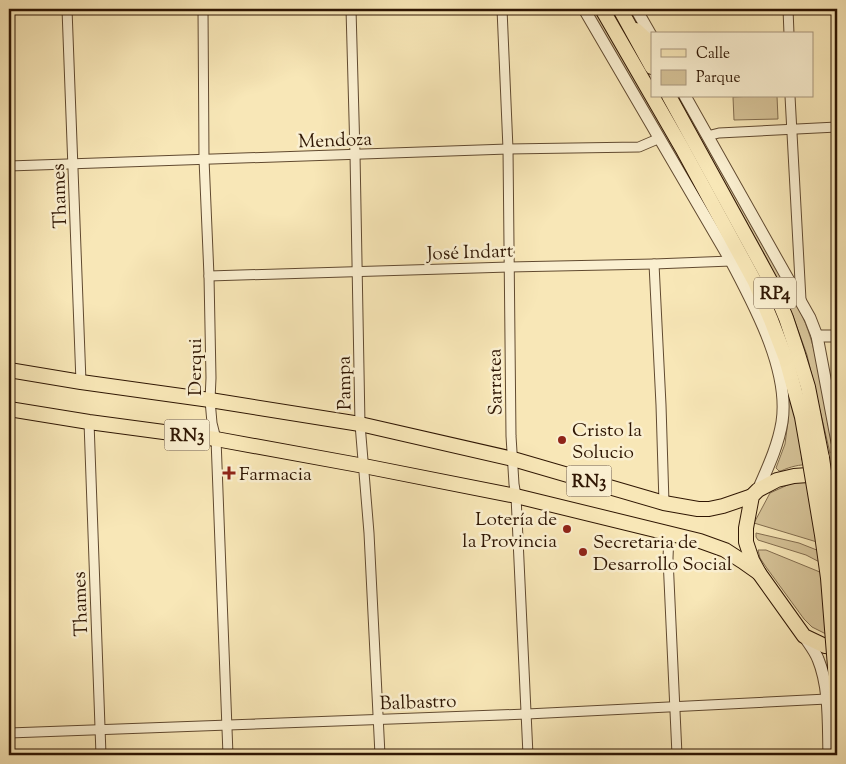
<svg xmlns="http://www.w3.org/2000/svg" width="846" height="764" font-family="'Sorts Mill Goudy',serif">
<style>
.green{fill:#d6c398;stroke:#826c4e}
.lines{fill:none;stroke-linecap:round;stroke-linejoin:round}
.minor-casing{stroke:#614a30;stroke-width:11}
.tertiary-casing{stroke:#614a30;stroke-width:13}
.primary-casing{stroke:#2f1603;stroke-width:16}
.trunk-casing{stroke:#2f1603;stroke-width:16}
.minor{stroke:#faefd0;stroke-width:9}
.tertiary{stroke:#faefd0;stroke-width:11}
.primary{stroke:#f8e7b7;stroke-width:14}
.trunk{stroke:#f8e7b7;stroke-width:14}
.primary-bridge-casing{stroke:#2f1603;stroke-width:16;stroke-linecap:butt}
.primary-bridge{stroke:#f8e7b7;stroke-width:14}
.poi-dot{fill:#8f2418;stroke:#faefd0;stroke-width:2}
.labels{text-anchor:middle;stroke-width:5;stroke-linejoin:round;paint-order:stroke}
.shield{fill:#faefd0;stroke:#6c5740;stroke-width:1}
.shield-label{font-size:18px;font-weight:bold;fill:#2f1603}
.street-label{font-size:19px;fill:#2f1603;stroke:#faefd0}
.poi-label{font-size:19px;fill:#2f1603;stroke:#faefd0;text-anchor:start}
</style>
<rect width="100%" height="100%" fill="#f8e7b7"/>
<filter id="stains"><feTurbulence type="fractalNoise" baseFrequency=".004" numOctaves="4"/><feColorMatrix values="0 0 0 0 .2 0 0 0 0 .09 0 0 0 0 .02 0 0 0 .5 -.17"/></filter>
<radialGradient id="worn" r=".72"><stop offset=".6" stop-color="#630" stop-opacity="0"/><stop offset="1" stop-color="#630" stop-opacity=".3"/></radialGradient>
<!-- green -->
<g class="green">
<path d="M589 9H596L747 273 760 301 775 336 786 374 804 452 830 453 807 355 793 316 767 259 677 96H683L799 309C818 347 821 388 829 429 831 438 835 447 837 455 838 460 837 466 837 471 818 463 800 462 781 471H779L776 468 785 444 788 421 786 389 783 368 773 335 747 278Z"/>
<polygon points="754,96 777,96 778,119 734,120 733,97"/>
<polygon points="806,481 837,493 837,552 817,542 754,523 770,493 792,483"/>
<polygon points="756,533 799,543 837,558 837,571 806,555 758,540 756,537"/>
<polygon points="758,550 766,550 837,579 837,635 826,634 812,627 804,619 766,567 760,558"/>
</g>
<g class="lines">
<defs>
<g id="minor">
<polyline points="67,9 81,382"/>
<polyline points="203,9 204,159 209,276 211,378 210,400 212,423 216,439 228,755"/>
<polyline points="351,9 355,154 360,424 369,533 380,755"/>
<polyline points="502,9 508,149 511,436 514,484 516,496 528,755"/>
<polyline points="788,9 789,34"/>
<polyline points="790,96 801,300"/>
<polyline points="707,136 719,133 837,127"/>
<polyline points="9,166 508,149 639,147 660,138"/>
<polyline points="654,264 661,405 664,503"/>
<polyline points="209,276 509,267 654,264 731,261"/>
<polyline points="89,422 101,755"/>
<polyline points="669,534 668,558 677,755"/>
<polyline points="9,733 527,714 827,699"/>
</g>
<g id="tertiary">
<path d="M584 9 731 261C754 305 790 370 782 422 778 446 768 467 758 490"/>
<polyline points="636,9 652,37"/>
<polyline points="685,96 810,318 817,336 837,442"/>
<polyline points="817,336 837,336"/>
<path d="M804 636C809 644 815 651 818 659 830 688 828 725 829 755"/>
</g>
<g id="primary">
<polyline points="602,9 682,148 755,282 771,320 786,359 802,417 809,457"/>
<polyline points="620,9 652,67"/>
<polyline points="636,30 652,45"/>
<polyline points="669,96 772,284 786,318 798,354 808,387 822,458"/>
<polyline points="835,667 837,708"/>
</g>
<g id="trunk">
<polyline points="9,370 81,382 210,400 360,424 513,459 664,503 698,509 709,509 723,506 752,496"/>
<polyline points="9,409 89,422 216,439 364,466 516,496 700,541 725,550 742,561 759,573"/>
<polyline points="837,480 826,476 808,475 794,476 777,480 758,490 752,496 746,528 746,542 752,560 759,573 804,636 825,646 837,647"/>
</g>
</defs>
<!-- minor casing -->
<use href="#minor" class="minor-casing"/>
<!-- tertiary casing -->
<use href="#tertiary" class="tertiary-casing"/>
<!-- primary casing -->
<use href="#primary" class="primary-casing"/>
<!-- trunk casing -->
<use href="#trunk" class="trunk-casing"/>
<!-- minor -->
<use href="#minor" class="minor"/>
<!-- tertiary -->
<use href="#tertiary" class="tertiary"/>
<!-- primary -->
<use href="#primary" class="primary"/>
<!-- trunk -->
<use href="#trunk" class="trunk"/>
<defs>
<g id="primary-bridge">
<polyline points="809,457 822,535 828,578 835,667"/>
<polyline points="822,458 837,559"/>
</g>
</defs>
<!-- primary-bridge casing -->
<use href="#primary-bridge" class="primary-bridge-casing"/>
<!-- primary-bridge -->
<use href="#primary-bridge" class="primary-bridge"/>
</g>
<!-- markers -->
<g class="poi-dot">
<circle cx="562" cy="440" r="5"/>
<path d="M226.5 465.5h5v5h5v5h-5v5h-5v-5h-5v-5h5z"/>
<circle cx="567" cy="529" r="5"/>
<circle cx="583" cy="552" r="5"/>
</g>
<g class="labels">
<!-- shield labels -->
<g class="shield">
<rect x="754" y="277.5" width="42" height="31" rx="4"/>
<rect x="164.5" y="419.5" width="45" height="31" rx="4"/>
<rect x="566.5" y="465.5" width="45" height="31" rx="4"/>
</g>
<g class="shield-label">
<text x="775" y="299">RP4</text>
<text x="187" y="441">RN3</text>
<text x="589" y="487">RN3</text>
</g>
<!-- street labels -->
<g class="street-label">
<text transform="translate(335 139) rotate(-2)" y="7">Mendoza</text>
<text transform="translate(58 196) rotate(-92)" y="7">Thames</text>
<text transform="translate(470 251) rotate(-2)" y="7">José Indart</text>
<text transform="translate(194 367) rotate(-90)" y="7">Derqui</text>
<text transform="translate(494 382) rotate(-91)" y="7">Sarratea</text>
<text transform="translate(343 383) rotate(-91)" y="7">Pampa</text>
<text transform="translate(79 604) rotate(-92)" y="7">Thames</text>
<text transform="translate(418 701) rotate(-2)" y="7">Balbastro</text>
</g>
<!-- poi labels -->
<g class="poi-label">
<text x="572" y="436">Cristo la<tspan x="572" dy="22">Solucio</tspan></text>
<text x="239" y="480">Farmacia</text>
<text x="557" y="525" text-anchor="end">Lotería de<tspan x="557" dy="22">la Provincia</tspan></text>
<text x="593" y="548">Secretaria de<tspan x="593" dy="22">Desarrollo Social</tspan></text>
</g>
</g>
<!-- margin -->
<rect width="846" height="764" fill="none" stroke="#f8e7b7" stroke-width="30"/>
<rect x="10" y="10" width="826" height="744" fill="none" stroke="#2f1603" stroke-width="2.5"/>
<rect x="15" y="15" width="816" height="734" fill="none" stroke="#2f1603"/>
<!-- legend -->
<rect x="651" y="32" width="162" height="65" fill="#faefd0" stroke="#a9987e"/>
<rect x="661" y="49" width="25" height="8" fill="#f8e7b7" stroke="#a9987e"/>
<text x="696" y="58" font-size="15" fill="#2f1603">Calle</text>
<rect x="661" y="70" width="25" height="15" fill="#d6c398" stroke="#a9987e"/>
<text x="696" y="82" font-size="15" fill="#2f1603">Parque</text>
<rect width="100%" height="100%" filter="url(#stains)"/>
<rect width="100%" height="100%" fill="url(#worn)"/>
</svg>
